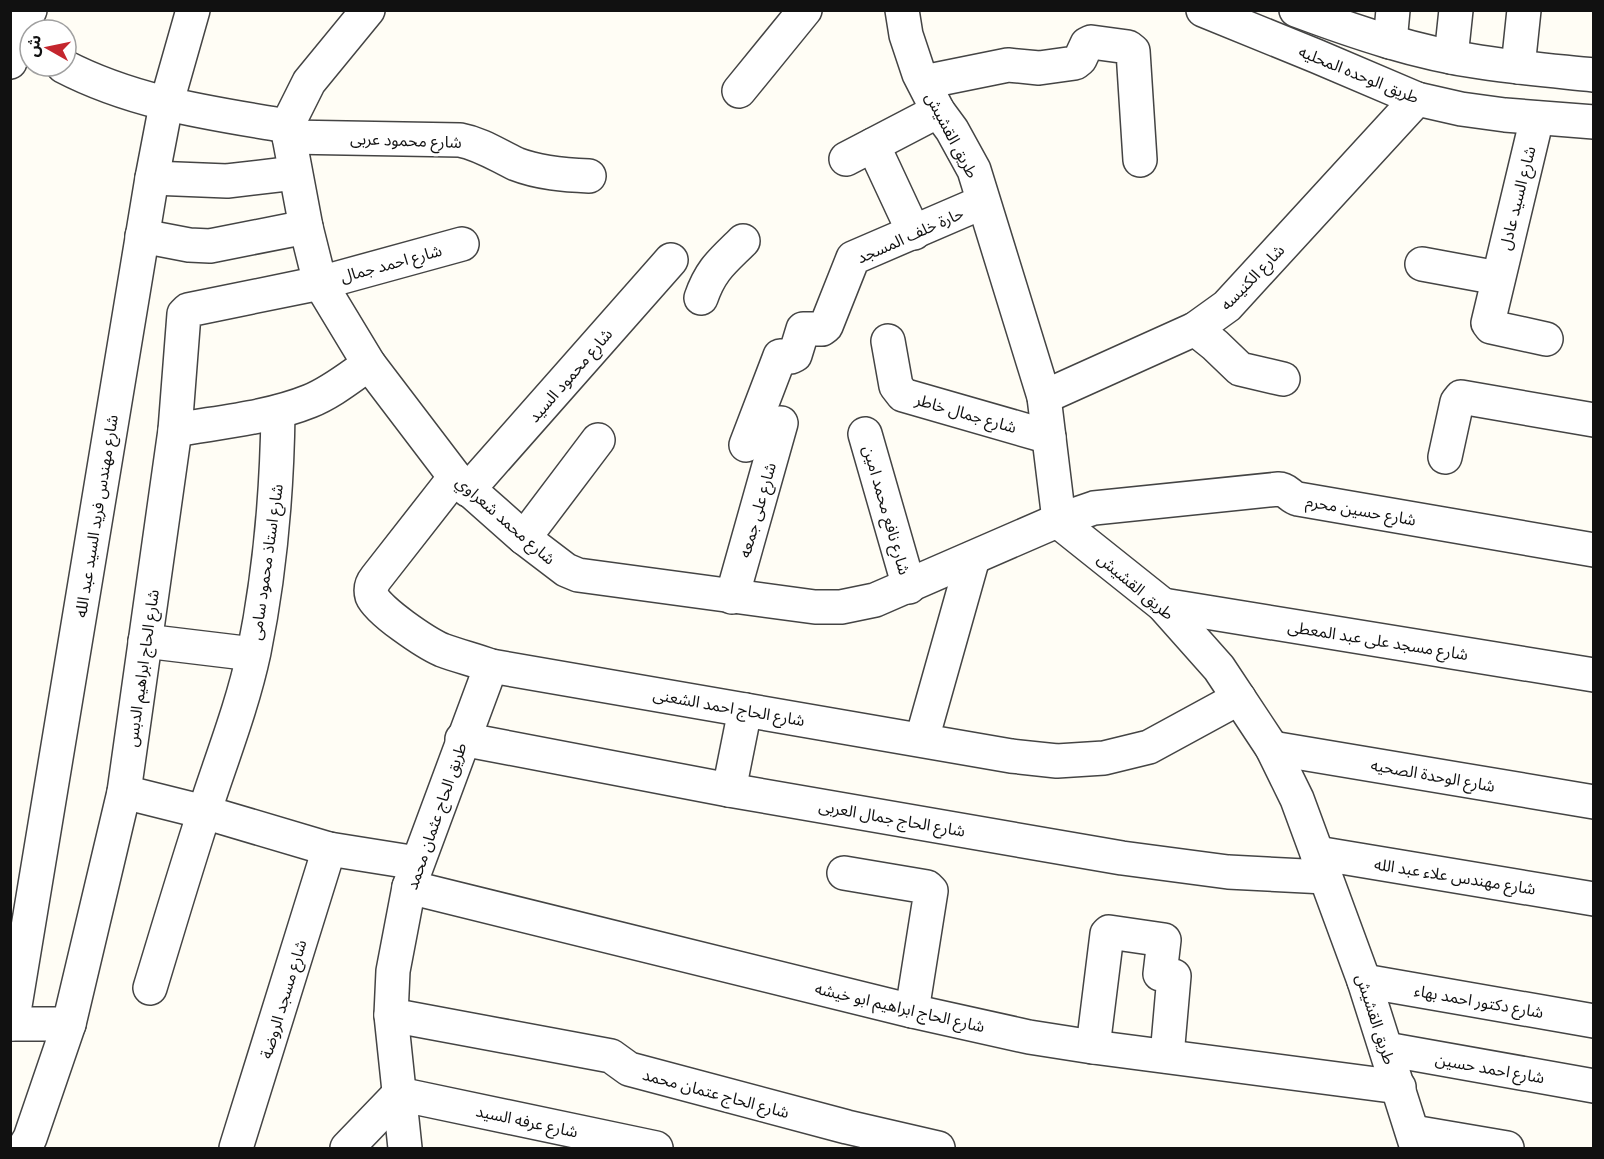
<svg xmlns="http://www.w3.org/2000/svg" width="1604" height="1159" font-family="Merriweather,'Noto Sans Arabic',serif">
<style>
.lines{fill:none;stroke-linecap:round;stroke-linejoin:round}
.minor-casing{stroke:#444;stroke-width:36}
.minor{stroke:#fff;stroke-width:33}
.labels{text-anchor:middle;stroke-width:6;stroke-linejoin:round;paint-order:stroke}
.street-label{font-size:16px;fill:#111;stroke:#fff}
</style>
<rect width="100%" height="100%" fill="#fffdf5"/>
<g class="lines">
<defs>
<g id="minor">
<path d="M368 10 309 82 287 126 306 227 320 283 369 364 455 477 524 538 566 570 578 575 815 607H841L875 600 1059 520 1094 508 1279 489C1287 489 1290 497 1298 499L1594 550"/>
<polyline points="902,10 906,35 919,74 938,111 952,130 974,170 1044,397 1059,520 1064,526 1163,605 1219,668 1272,748 1297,799 1364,981 1417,1148"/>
<polyline points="1203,10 1316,56 1417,99 1461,109 1505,115 1594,122"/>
<path d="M1296 10C1355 32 1417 53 1480 62 1518 68 1556 71 1594 75"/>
<polyline points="1390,42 1393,10"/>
<polyline points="1451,57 1456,10"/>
<polyline points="10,62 16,41 30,10"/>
<path d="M63 66C134 103 210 113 287 126"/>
<polyline points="1518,67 1524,10"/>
<polyline points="924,82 1008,65 1039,68 1075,63 1080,59 1087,44 1091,42 1128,47 1133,51 1140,160"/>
<polyline points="739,91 805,10"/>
<polyline points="1537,118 1488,323 1491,327 1546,339"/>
<path d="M289 137 460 140C481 144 497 155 516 164 539 173 565 175 589 176"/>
<polyline points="873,145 914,233"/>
<polyline points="846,159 938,111"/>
<polyline points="152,178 227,181 295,173"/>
<polyline points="142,236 189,245 210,246 306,227"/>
<polyline points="1422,264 1498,278"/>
<path d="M701 298C711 269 723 261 743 241"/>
<polyline points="1195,329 1215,345 1240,369 1283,379"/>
<polyline points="888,341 896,386 903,395 1049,437"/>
<polyline points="1044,397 1195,329 1227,306 1417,99"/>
<path d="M175 430C220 422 268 418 310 401 332 392 350 377 369 364"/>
<polyline points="865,434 909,587"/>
<polyline points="746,445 780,356 791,357 795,355 803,329 822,329 826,326 853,258 983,202"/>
<polyline points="1445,457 1457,402 1461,397 1594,420"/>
<path d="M455 477 376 578C372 583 370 589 372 596 378 611 426 643 442 650 458 656 475 660 491 666L1011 756 1057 761 1104 758 1149 747 1239 698"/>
<polyline points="468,490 671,260"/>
<polyline points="524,538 598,440"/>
<polyline points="732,597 781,423"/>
<polyline points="1163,605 1594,675"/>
<polyline points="145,641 253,654"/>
<polyline points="462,739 729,790 1122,858 1228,872 1325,877"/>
<polyline points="922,739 973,558"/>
<polyline points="1272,748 1594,802"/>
<polyline points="729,790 745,710"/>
<polyline points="124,792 204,812 329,849 417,863"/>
<polyline points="1317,853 1594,899"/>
<polyline points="844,873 927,887 931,891 912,1011"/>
<polyline points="409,887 912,1011 1029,1037 1093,1047 1399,1087"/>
<polyline points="1364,981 1594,1021"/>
<path d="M150 988C168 929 185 871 204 813 221 760 242 708 254 652 270 573 277 493 278 412"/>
<polyline points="391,1015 611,1056 629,1069 847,1127 938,1148"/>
<polyline points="10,1024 69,1024"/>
<polyline points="12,1024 152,178 166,105 193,10"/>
<polyline points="1093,1047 1107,934 1109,932 1164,940 1160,974 1174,976 1167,1056"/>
<polyline points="1386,1049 1594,1086"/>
<polyline points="1413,1132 1507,1148"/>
<polyline points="24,1148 30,1138 69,1024 124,792 175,430 184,314 188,310 320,283 462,244"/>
<polyline points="236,1148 329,849"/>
<polyline points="347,1148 399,1094 656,1148"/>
<polyline points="405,1148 391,1015 393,971 409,887 491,666"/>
</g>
</defs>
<!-- minor casing -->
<use href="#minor" class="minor-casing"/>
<!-- minor -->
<use href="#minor" class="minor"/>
</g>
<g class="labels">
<!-- street labels -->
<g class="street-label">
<text transform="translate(1359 74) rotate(22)" y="6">طريق الوحده المحليه</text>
<text transform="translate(952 135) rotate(62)" y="6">طريق القشيش</text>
<text transform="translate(406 140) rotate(2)" y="6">شارع محمود عربى</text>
<text transform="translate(1517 198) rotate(-76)" y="6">شارع السيد عادل</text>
<text transform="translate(910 235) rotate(-24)" y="6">حارة خلف المسجد</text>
<text transform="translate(391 263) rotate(-15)" y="6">شارع احمد جمال</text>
<text transform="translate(1252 277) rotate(-46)" y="6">شارع الكنيسه</text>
<text transform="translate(570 375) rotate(-49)" y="6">شارع محمود السيد</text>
<text transform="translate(966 413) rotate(16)" y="6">شارع جمال خاطر</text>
<text transform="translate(757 510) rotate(-74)" y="6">شارع على جمعه</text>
<text transform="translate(887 510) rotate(74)" y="6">شارع نافع محمد امين</text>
<text transform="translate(1361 510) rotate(10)" y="6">شارع حسين محرم</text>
<text transform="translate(96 516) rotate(-81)" y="6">شارع مهندس فريد السيد عبد الله</text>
<text transform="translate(506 520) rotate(41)" y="6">شارع محمد شعراوي</text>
<text transform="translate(266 562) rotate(-82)" y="6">شارع استاذ محمود سامى</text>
<text transform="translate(1136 586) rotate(40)" y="6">طريق القشيش</text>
<text transform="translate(1378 640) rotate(9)" y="6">شارع مسجد على عبد المعطى</text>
<text transform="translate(142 668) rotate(-82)" y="6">شارع الحاج ابراهيم الدبس</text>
<text transform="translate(729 707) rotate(10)" y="6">شارع الحاج احمد الشعنى</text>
<text transform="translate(1433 775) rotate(10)" y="6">شارع الوحدة الصحيه</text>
<text transform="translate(436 816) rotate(-71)" y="6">طريق الحاج عثمان محمد</text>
<text transform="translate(892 818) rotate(10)" y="6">شارع الحاج جمال العربى</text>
<text transform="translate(1455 876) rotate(9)" y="6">شارع مهندس علاء عبد الله</text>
<text transform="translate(283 999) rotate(-73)" y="6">شارع مسجد الروضة</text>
<text transform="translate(1479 1001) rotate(10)" y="6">شارع دكتور احمد بهاء</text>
<text transform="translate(900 1007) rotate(13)" y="6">شارع الحاج ابراهيم ابو خيشه</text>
<text transform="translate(1376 1019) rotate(72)" y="6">طريق القشيش</text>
<text transform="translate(1490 1068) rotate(10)" y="6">شارع احمد حسين</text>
<text transform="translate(716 1093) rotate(15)" y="6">شارع الحاج عتمان محمد</text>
<text transform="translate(527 1121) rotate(12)" y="6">شارع عرفه السيد</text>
</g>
</g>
<!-- border -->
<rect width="1604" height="1159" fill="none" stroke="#111111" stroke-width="24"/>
<!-- north arrow -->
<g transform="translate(48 48) rotate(279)"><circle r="28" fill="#ffffff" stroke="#a0a0a0" stroke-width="1.5"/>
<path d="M0-4.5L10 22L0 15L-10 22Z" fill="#c4262e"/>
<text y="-9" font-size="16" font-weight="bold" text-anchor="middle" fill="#111111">ش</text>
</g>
</svg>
